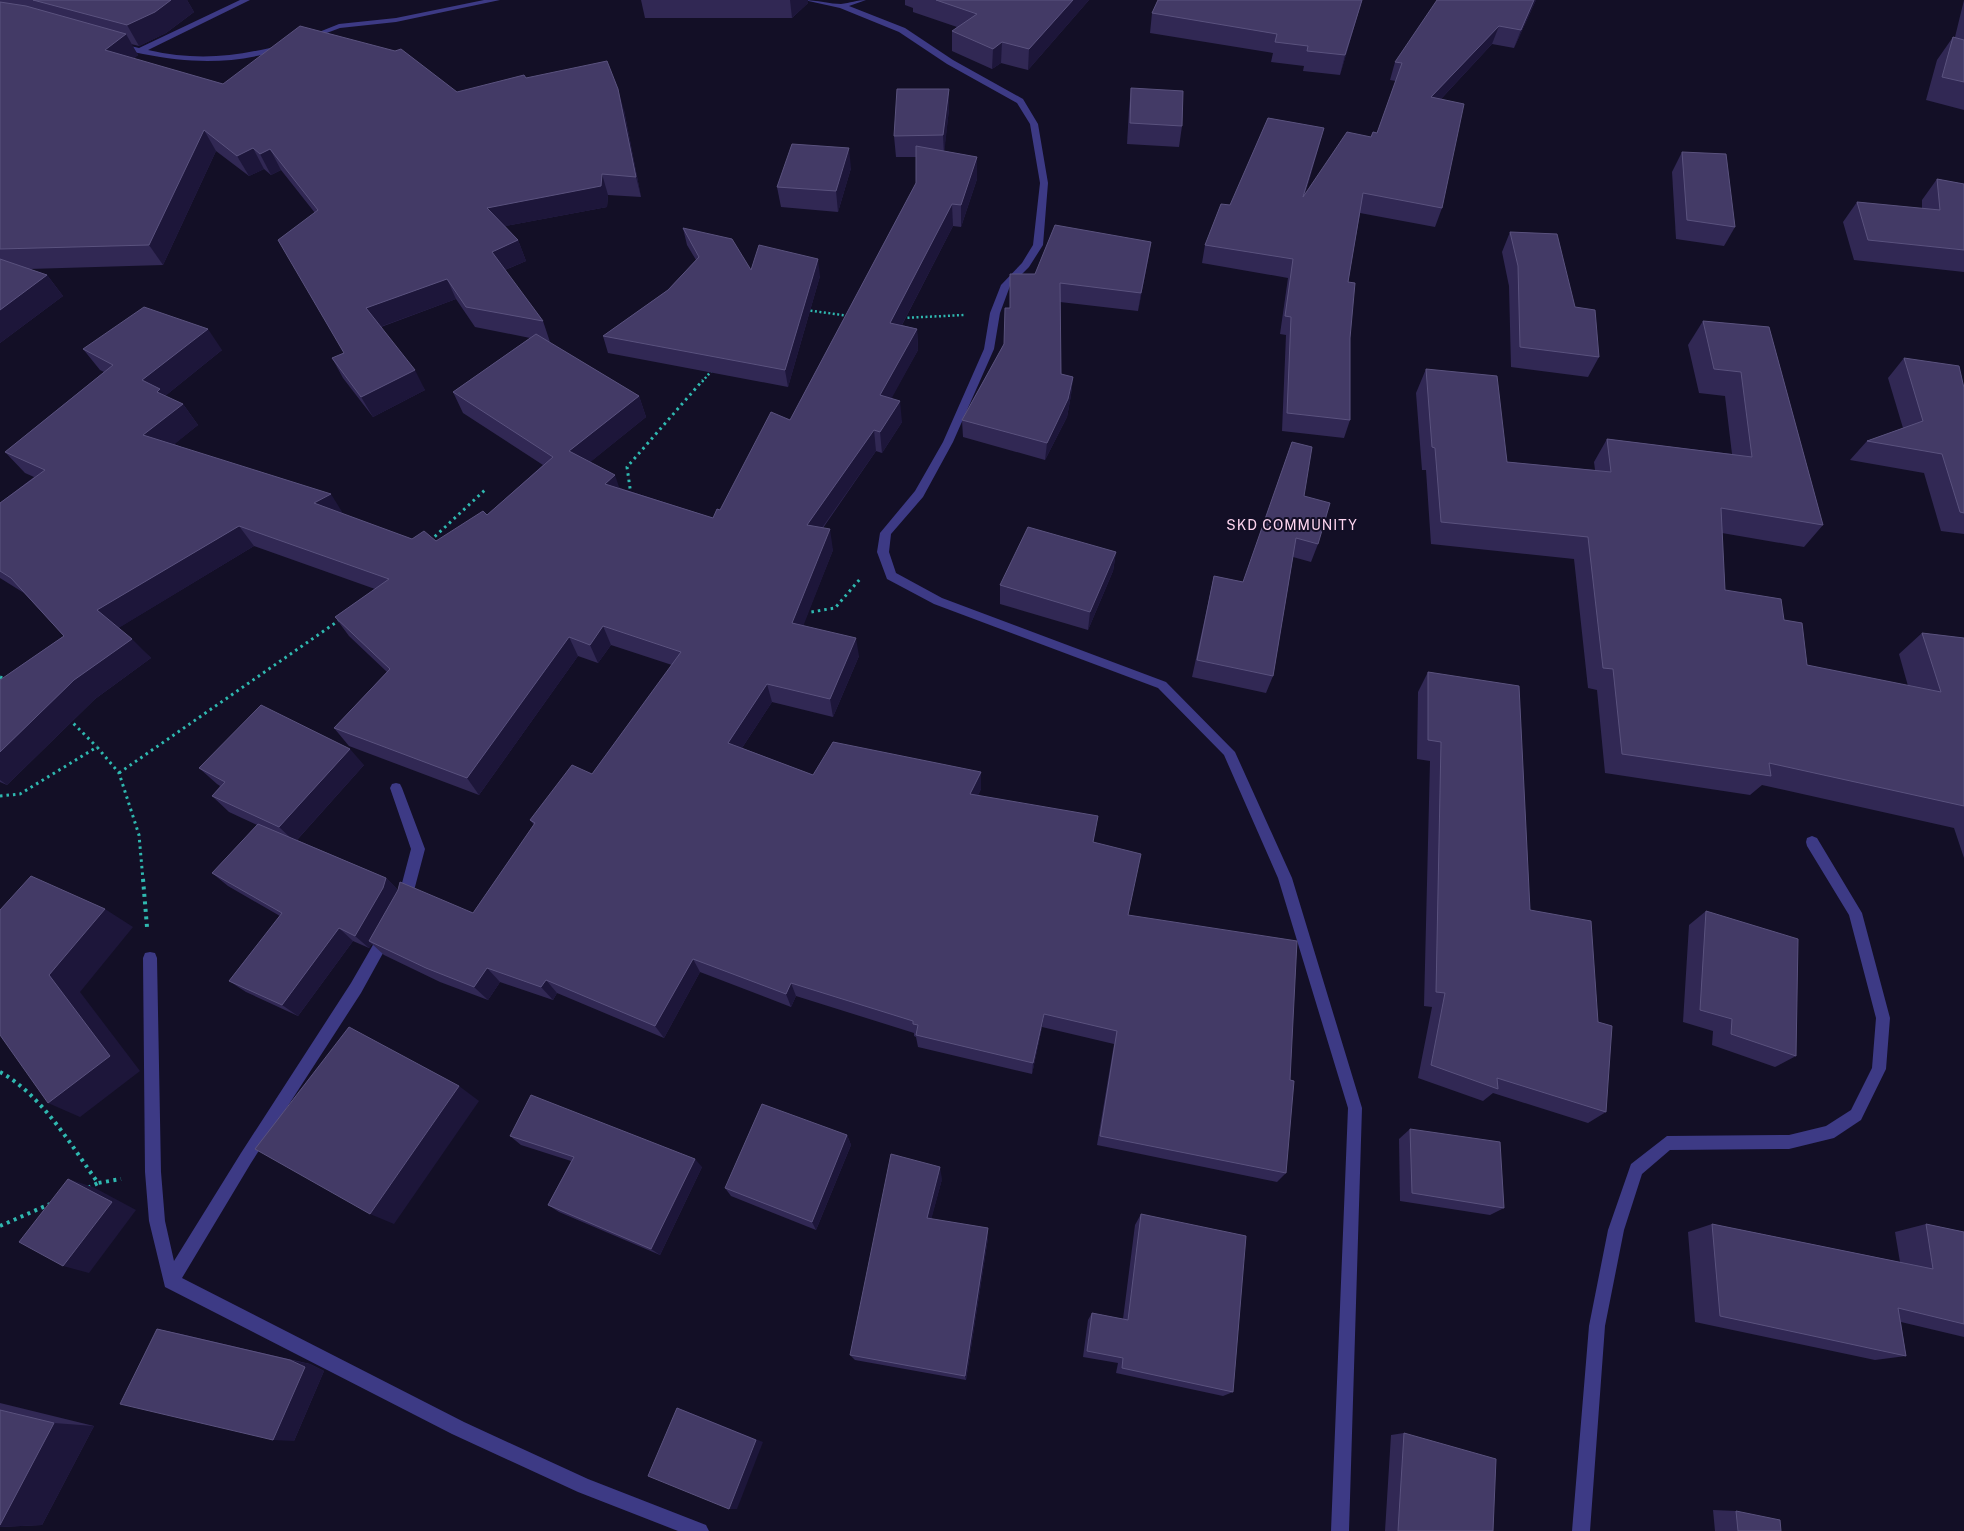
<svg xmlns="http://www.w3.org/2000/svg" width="1964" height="1531" font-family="'Public Sans',sans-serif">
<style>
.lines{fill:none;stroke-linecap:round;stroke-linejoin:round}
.path-far2{stroke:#2fb8b0;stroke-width:2.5;stroke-dasharray:2 2.5;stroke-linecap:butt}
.path-far1{stroke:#2fb8b0;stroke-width:3;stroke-dasharray:2.5 4;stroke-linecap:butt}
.path{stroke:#2fb8b0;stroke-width:4;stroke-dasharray:3 4.5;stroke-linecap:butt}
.street{fill:#3d3a85;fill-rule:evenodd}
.wall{fill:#312854}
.shaded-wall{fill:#1d163a}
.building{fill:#433a66;stroke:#5a527e}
.labels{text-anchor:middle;stroke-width:4;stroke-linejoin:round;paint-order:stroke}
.neighbourhood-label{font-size:14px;letter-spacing:1px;fill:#ffd6f0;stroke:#130f26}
</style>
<rect width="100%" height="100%" fill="#130f26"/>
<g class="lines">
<!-- path-far2 -->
<g class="path-far2">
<polyline points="806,310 849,316"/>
<polyline points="903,318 964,315"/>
<polyline points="702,382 713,369"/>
</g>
<!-- path-far1 -->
<g class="path-far1">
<polyline points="631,495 627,467 703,380"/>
<polyline points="430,541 486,489"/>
<polyline points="805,613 835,608 860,579"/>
<polyline points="0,677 7,680"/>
<polyline points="69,719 97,747"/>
<polyline points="119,773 341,619"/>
<polyline points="0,796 20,794 97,747 119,773 139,835 143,880"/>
</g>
<!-- path -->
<g class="path">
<polyline points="143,879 147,927"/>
<path d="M0 1072C42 1095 71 1145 98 1183L121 1179"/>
<polyline points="88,1188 98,1183"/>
<polyline points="0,1226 50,1204"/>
</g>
<!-- street -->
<g class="street">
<path d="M240 0H250L148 50C197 61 234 57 282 45L286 47 285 49C234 64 195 64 143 54 134 52 121 50 114 45L118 43 139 48Z"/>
<polygon points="484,0 500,0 396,22 340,28 308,40 304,38 339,24 396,18"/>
<path d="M804 0C816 0 831 4 841 4 850 3 857 0 866 0L849 6 905 28 953 60 1023 99 1038 124 1048 183 1043 245 1029 267 1010 286 1000 313 994 349 953 442 923 497 891 534 889 552 896 573 942 598 1166 682 1235 752 1292 878 1362 1108 1349 1531H1331L1348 1108 1278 878 1224 755 1158 688 934 604 887 579 877 552 880 533 915 491 943 442 984 349 990 313 1001 285 1022 263 1033 245 1040 183 1030 124 1017 103 947 64 899 32 840 8Z"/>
<polygon points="396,783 400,784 402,788 425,849 411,902 409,906 404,908 399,906 397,902 411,849 390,788 392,784"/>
<polygon points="1812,836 1817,838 1862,913 1890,1018 1886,1069 1861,1120 1834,1138 1789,1149 1670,1150 1642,1174 1624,1230 1605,1326 1590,1531 1572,1531 1589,1326 1608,1230 1631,1164 1667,1136 1789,1135 1826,1126 1851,1110 1872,1068 1876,1018 1849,915 1807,846 1806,842 1807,838"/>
<polygon points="386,929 391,931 393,935 361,993 251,1163 182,1278 464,1422 588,1479 706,1525 709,1531 678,1531 578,1492 452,1434 165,1287 149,1221 145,1172 143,958 145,953 150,952 155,953 157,958 161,1172 165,1221 174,1261 241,1153 351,983 381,931"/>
</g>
</g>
<!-- wall -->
<g class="wall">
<polygon points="0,0 187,0 194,12 166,33 139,46 131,44 138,55 133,59 223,84 457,92 526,78 624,110 641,197 608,195 607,207 505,226 518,240 526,261 505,270 543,321 550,342 547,341 639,396 646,417 590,462 620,488 713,518 720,510 790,420 916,183 916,157 896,157 894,136 949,89 949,109 944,151 977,157 977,179 961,227 953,226 902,325 917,329 918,350 891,398 902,422 882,453 876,451 823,528 833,550 803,625 859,656 833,717 772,702 742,748 813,775 981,772 981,789 978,795 1093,842 1128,915 1290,1080 1286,1173 1277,1182 1097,1145 1114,1044 1042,1027 1032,1074 918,1047 916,1037 914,1036 914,1033 796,996 791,1007 700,972 664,1038 557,993 553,1000 500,982 488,1000 440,982 384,955 372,944 369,948 353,941 298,1016 246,992 229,981 280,916 228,886 212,873 257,825 229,812 212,796 220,786 217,784 199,768 364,765 297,840 386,878 398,890 473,913 534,825 530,820 592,774 672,665 611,645 598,663 578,656 479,795 349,746 334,728 387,672 349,636 335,617 375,589 254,546 118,628 151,658 95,699 7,785 0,782 0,680 64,636 24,593 0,578 0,503 34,477 25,473 5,452 104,372 100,370 83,349 222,350 165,396 183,404 198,425 174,444 343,514 412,539 436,541 487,515 543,465 463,413 453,392 530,338 475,327 456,299 381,327 425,390 373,417 343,378 332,358 344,353 315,213 281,170 271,175 264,169 249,176 216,151 163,265 29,269 47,275 63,296 0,343"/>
<polygon points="641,0 808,0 808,3 792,18 645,18"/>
<polygon points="905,0 1089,0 1028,70 1001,63 992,69 952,51 952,31 957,27 913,12 913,8 905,5"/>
<polygon points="1158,0 1362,0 1340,75 1303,71 1304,66 1271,62 1273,53 1150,33 1152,13"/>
<polygon points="1536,0 1514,48 1492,44 1441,99 1442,208 1435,227 1360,213 1348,282 1350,338 1350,420 1344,438 1282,431 1286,335 1280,334 1288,278 1202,263 1205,245 1230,205 1324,128 1305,194 1377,133 1396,81 1390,80 1395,62"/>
<polygon points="1964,0 1964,110 1926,100 1937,60 1953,37 1955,37"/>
<polygon points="1131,88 1182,126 1179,147 1127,144 1129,109"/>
<polygon points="1682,152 1735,227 1724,246 1676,239 1672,172"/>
<polygon points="851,168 838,212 781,207 777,187"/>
<polygon points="1937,179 1964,184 1964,272 1854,260 1843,222 1857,202 1922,209 1922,200"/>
<polygon points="683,228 751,270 820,276 788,387 608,353 603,336 668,290 696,260 687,245"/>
<polygon points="1510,232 1575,307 1599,357 1588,377 1511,367 1509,286 1502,252"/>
<polygon points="1151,242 1148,260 1138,311 1060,302 1061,374 1073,377 1071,395 1067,417 1045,460 963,437 962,420 1004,344 1010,308 1035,274"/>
<polygon points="1703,321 1769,327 1823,525 1804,547 1722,533 1725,590 1784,620 1807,665 1908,686 1899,654 1922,633 1964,638 1964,858 1954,828 1762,785 1750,795 1605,773 1597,690 1588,688 1574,559 1431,544 1426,470 1422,470 1416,393 1426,369 1507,462 1595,470 1594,462 1607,439 1732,454 1725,396 1699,393 1688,345"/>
<polygon points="1904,358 1964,388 1964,534 1941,531 1924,473 1850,460 1867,441 1903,428 1888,378"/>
<polygon points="1304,496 1318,544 1311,562 1293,557 1273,676 1266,693 1192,677 1214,576 1243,582"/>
<polygon points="1116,552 1113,571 1088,630 1000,604 1000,585"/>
<polygon points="1428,672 1530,910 1598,1022 1606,1112 1588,1123 1493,1093 1483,1101 1418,1078 1432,1007 1424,1006 1430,761 1417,759 1418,692"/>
<polygon points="1706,911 1796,1056 1775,1067 1712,1045 1713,1031 1683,1022 1689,925"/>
<polygon points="1410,1129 1504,1208 1490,1215 1400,1201 1399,1139"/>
<polygon points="847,1135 851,1145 816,1230 731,1196 725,1188"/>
<polygon points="510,1136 702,1167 660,1255 559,1212 548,1205 571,1161 521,1145"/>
<polygon points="942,1179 931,1219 988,1228 988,1238 966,1380 855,1360 850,1355"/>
<polygon points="1141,1214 1233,1392 1223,1396 1116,1373 1118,1363 1083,1357 1088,1320 1092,1313 1123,1319 1135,1225"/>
<polygon points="1712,1224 1900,1262 1895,1232 1926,1224 1964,1232 1964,1337 1901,1322 1906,1356 1875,1360 1695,1322 1688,1232"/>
<polygon points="157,1329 181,1334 310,1364 324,1371 294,1441"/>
<polygon points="0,1403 94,1426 42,1525 0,1527"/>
<polygon points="1404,1433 1493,1531 1385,1531 1391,1435"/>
<polygon points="1713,1510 1736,1511 1781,1531 1715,1531"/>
</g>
<!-- shaded-wall -->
<g class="shaded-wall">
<polygon points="171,0 187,0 194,12 166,33 139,46 127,25"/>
<polygon points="790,0 808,0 808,3 792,18"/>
<polygon points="1073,0 1089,0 1028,70 1029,49"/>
<polygon points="1362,0 1340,75 1345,55"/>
<polygon points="1534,0 1536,0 1514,48 1521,30"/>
<polygon points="1499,26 1492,44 1425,116 1431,97"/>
<polygon points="126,34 138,55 117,71 105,50"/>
<polygon points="1002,42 1001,63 992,69 993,49"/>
<polygon points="618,89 624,110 641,197 636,177"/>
<polygon points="949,89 949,109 944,156 943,135"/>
<polygon points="1324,128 1319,147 1299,215 1303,197"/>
<polygon points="204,130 216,151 163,265 149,245"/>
<polygon points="253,148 264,169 249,176 237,156"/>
<polygon points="849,148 851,168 838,212 836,191"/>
<polygon points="270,149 281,170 271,175 260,154"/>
<polygon points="977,157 977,179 961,227 961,205"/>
<polygon points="602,174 608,195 607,207 495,228 487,208"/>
<polygon points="952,204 953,226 892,344 890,323"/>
<polygon points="518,240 526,261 500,272 492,252"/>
<polygon points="1151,242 1148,260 1138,311 1141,293"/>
<polygon points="818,259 820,276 788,387 785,370"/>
<polygon points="47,275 63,296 0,343 0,310"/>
<polygon points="447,279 456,299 377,328 366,308"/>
<polygon points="208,329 222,350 165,396 183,404 198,425 160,456 143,435 142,380"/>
<polygon points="917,329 918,350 882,416 880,395"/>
<polygon points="415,370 425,390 373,417 361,397"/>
<polygon points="1073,377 1071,395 1067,417 1045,460 1047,443"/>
<polygon points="639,396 646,417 578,472 569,451"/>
<polygon points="900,401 902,422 882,453 880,432"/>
<polygon points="874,430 876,451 810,545 807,525"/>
<polygon points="615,475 622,496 605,484"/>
<polygon points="331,494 344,515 314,503"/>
<polygon points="239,526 254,546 117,629 97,610"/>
<polygon points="830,529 833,550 797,642 792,623"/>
<polygon points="1116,552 1113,571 1088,630 1090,612"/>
<polygon points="603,626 611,645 598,663 590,645"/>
<polygon points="569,637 578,656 479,795 467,778"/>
<polygon points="856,638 859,656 833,717 830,699"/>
<polygon points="132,639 151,658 95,699 7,785 0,780 0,752 74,680"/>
<polygon points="767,684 772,702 734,760 728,743"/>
<polygon points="350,749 364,765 295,842 279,827"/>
<polygon points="981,772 981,789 970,811 970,794"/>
<polygon points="386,878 399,891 369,941 372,944 369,948 355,936"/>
<polygon points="105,909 133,927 80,992 140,1071 80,1117 48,1103 49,975"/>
<polygon points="339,928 353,941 298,1016 282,1005"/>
<polygon points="693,959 700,972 664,1038 655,1026"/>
<polygon points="487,968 500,982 488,1000 474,987"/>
<polygon points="546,980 557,993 553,1000 541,987"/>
<polygon points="791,983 796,996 791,1007 786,994"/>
<polygon points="1044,1014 1042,1027 1032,1074 1033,1063"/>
<polygon points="459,1086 479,1101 394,1224 370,1214"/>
<polygon points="847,1135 851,1145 816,1230 812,1222"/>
<polygon points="695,1159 702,1167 660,1255 651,1249"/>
<polygon points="940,1167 942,1179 929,1228 927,1218"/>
<polygon points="68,1179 93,1187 136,1210 89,1273 63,1266"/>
<polygon points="988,1228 988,1238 966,1380 965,1376"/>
<polygon points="290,1360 310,1364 324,1371 294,1441 273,1440"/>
<polygon points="677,1408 686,1411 763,1442 737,1509 729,1509"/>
<polygon points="54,1423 94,1426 42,1525 0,1527 0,1525"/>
</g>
<!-- building -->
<g class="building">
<polygon points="33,0 171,0 155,12 127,25"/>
<polygon points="936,0 1073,0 1029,49 1002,42 993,49 952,31 977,14"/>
<polygon points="1158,0 1362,0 1345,55 1307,51 1308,46 1275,42 1277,34 1152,13"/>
<polygon points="1437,0 1534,0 1521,30 1499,26 1431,97 1464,104 1442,208 1363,193 1348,282 1355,283 1350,338 1350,420 1287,413 1291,317 1285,316 1293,259 1205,245 1221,204 1230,205 1268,118 1324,128 1303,197 1347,132 1371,137 1373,132 1377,133 1402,63 1395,62"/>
<polygon points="0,2 26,6 126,34 105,50 223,84 300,26 395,51 401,49 457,92 524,75 526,78 607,61 618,89 636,177 602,174 601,186 487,208 518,240 492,252 543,321 466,307 447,279 366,308 415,370 361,397 332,358 344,353 278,240 318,210 270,149 260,154 253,148 237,156 204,130 149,245 0,249"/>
<polygon points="1953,37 1964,40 1964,82 1942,77"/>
<polygon points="1131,88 1183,91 1182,126 1130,123"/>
<polygon points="897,89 949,89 943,135 894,136"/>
<polygon points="792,144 849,148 836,191 777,187"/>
<polygon points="916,146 977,157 961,205 952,204 890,323 917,329 880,395 900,401 880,432 874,430 807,525 830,529 792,623 856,638 830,699 767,684 728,743 813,775 833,742 981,772 970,794 1098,816 1093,842 1141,854 1128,915 1297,941 1290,1080 1294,1081 1286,1173 1100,1136 1117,1031 1044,1014 1033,1063 916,1035 918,1025 913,1024 913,1021 791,983 786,994 693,959 655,1026 546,980 541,987 487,968 474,987 426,968 369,941 398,890 400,882 473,913 535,823 530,820 572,765 592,774 681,652 603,626 590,645 569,637 467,778 334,728 390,669 335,617 389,579 239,526 97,610 132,639 74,680 0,752 0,680 64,636 11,578 0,571 0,503 45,470 5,452 113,365 83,349 144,307 208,329 142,380 160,389 157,392 183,404 143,435 331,494 314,503 412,539 424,531 436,541 483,511 487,515 553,457 453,392 536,334 639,396 569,451 615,475 605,484 713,518 717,509 720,510 771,412 790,420 916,183"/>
<polygon points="1682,152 1726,154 1735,227 1687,220"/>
<polygon points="1937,179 1964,184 1964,250 1868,240 1857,202 1940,210"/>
<polygon points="1055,225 1151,242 1141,293 1060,283 1061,374 1073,377 1068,399 1047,443 962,420 1004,344 1005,308 1010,308 1010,274 1035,274"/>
<polygon points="683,228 732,239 751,270 759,245 818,259 785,370 603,336 668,290 699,257"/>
<polygon points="1510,232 1557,234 1575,307 1595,310 1599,357 1520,347 1518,266"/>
<polygon points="0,259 47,275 0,310"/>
<polygon points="1703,321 1769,327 1823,525 1721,508 1725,590 1781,599 1784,620 1802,623 1807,665 1941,692 1922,633 1964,638 1964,806 1769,763 1771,776 1622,754 1613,669 1603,668 1588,537 1441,522 1435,448 1432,447 1426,369 1497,376 1507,462 1611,472 1607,439 1752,457 1741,372 1714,369"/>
<polygon points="1904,358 1959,366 1964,388 1964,513 1960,512 1942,454 1867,441 1923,421"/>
<polygon points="1292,442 1312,447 1304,496 1330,503 1318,544 1296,538 1273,676 1197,660 1214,576 1243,582"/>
<polygon points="1028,527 1116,552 1090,612 1000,585"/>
<polygon points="1428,672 1519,686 1530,910 1591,921 1598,1022 1612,1026 1606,1112 1497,1078 1498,1089 1431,1065 1445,993 1436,992 1441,742 1428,740"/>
<polygon points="261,705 350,749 279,827 212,796 225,782 199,768"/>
<polygon points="258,824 386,878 383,888 355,936 339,928 282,1005 229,981 282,913 212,873"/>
<polygon points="31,876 105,909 49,975 110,1056 48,1103 0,1035 0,910"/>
<polygon points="1706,911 1798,939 1796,1056 1731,1034 1732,1019 1700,1010"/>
<polygon points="349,1027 459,1086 370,1214 255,1149"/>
<polygon points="531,1095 695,1159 651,1249 548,1205 574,1157 510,1136"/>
<polygon points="762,1104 847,1135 812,1222 725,1188"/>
<polygon points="1410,1129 1500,1142 1504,1208 1412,1193"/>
<polygon points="891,1154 940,1167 927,1218 988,1228 965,1376 850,1355"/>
<polygon points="68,1179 112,1202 63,1266 19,1242"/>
<polygon points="1141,1214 1246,1236 1233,1392 1122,1368 1123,1358 1087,1351 1092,1313 1128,1320"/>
<polygon points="1712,1224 1933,1269 1926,1224 1964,1232 1964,1324 1898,1308 1906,1356 1720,1316"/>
<polygon points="157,1329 290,1360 305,1367 273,1440 120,1404"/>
<polygon points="677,1408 756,1440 729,1509 648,1476"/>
<polygon points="0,1410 54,1423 0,1525"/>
<polygon points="1404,1433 1496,1459 1493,1531 1398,1531"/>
<polygon points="1736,1511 1780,1520 1781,1531 1738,1531"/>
</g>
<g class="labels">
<!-- neighbourhood labels -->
<g class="neighbourhood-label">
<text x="1292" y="530">SKD COMMUNITY</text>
</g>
</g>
</svg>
